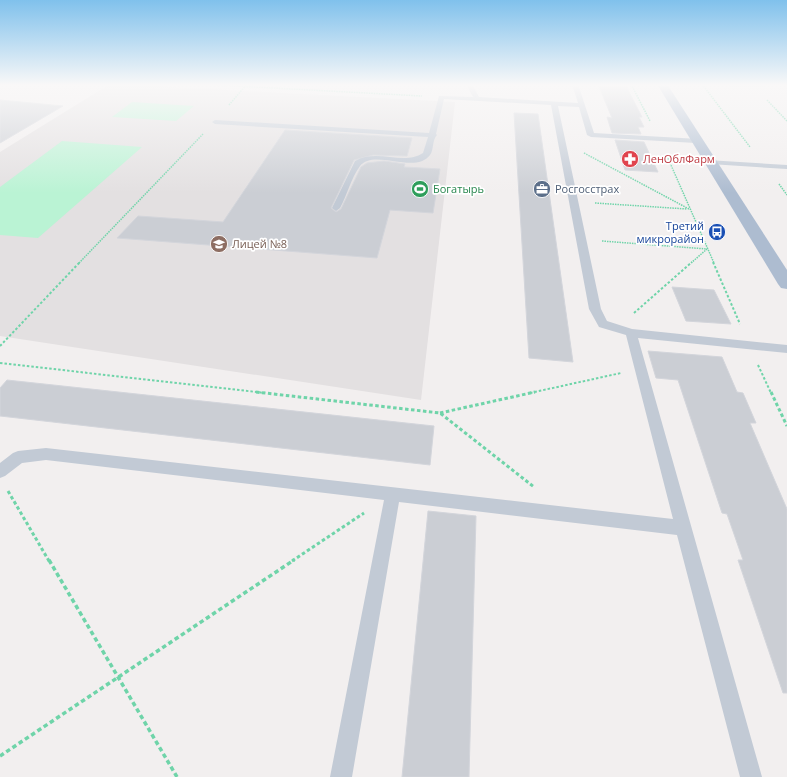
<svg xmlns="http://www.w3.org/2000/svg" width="787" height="777" font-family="'Open Sans',sans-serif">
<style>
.education{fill:#e3e0e1}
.green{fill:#baf3d4}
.building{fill:#cbced4;stroke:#d3d5db}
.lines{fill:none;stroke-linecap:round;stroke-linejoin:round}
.path-far3{stroke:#6fd4a9;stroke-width:1.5;stroke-dasharray:1.5 1;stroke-linecap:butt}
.path-far2{stroke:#6fd4a9;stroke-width:2;stroke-dasharray:2.5 2;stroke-linecap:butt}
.path-far1{stroke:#6fd4a9;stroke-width:3;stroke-dasharray:3.5 2.5;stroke-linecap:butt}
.path{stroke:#6fd4a9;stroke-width:3.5;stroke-dasharray:4.5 3;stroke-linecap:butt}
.service{fill:#c2cad5;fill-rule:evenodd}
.primary{fill:#adbcd0;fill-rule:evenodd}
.labels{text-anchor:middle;stroke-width:3.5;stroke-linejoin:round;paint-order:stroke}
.far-health-label{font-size:11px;fill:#be3a42;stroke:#fff;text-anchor:start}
.far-leisure-label{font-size:11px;fill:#27864d;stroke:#fff;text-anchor:start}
.far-service-label{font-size:11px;fill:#4e5e75;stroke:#fff;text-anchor:start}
.far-transit-label{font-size:11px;fill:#164399;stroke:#fff;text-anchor:end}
.far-education-label{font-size:11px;fill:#785e54;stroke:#fff;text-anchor:start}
</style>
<rect width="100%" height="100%" fill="#f2efef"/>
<!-- education -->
<polygon class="education" points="110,84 455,102 421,400 0,336 0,152"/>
<!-- green -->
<g class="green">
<polygon points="132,102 194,106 176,121 112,117"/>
<polygon points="62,141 142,147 38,238 0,235 0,187"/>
</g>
<!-- building -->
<g class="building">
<polygon points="598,84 625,84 642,117 639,117 644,127 638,127 641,134 612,133 607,117 612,118"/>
<polygon points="0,100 63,106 0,143"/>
<polygon points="514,113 538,114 573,362 529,358"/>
<polygon points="285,130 412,138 407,156 373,155 354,160 331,208 336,212 341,209 361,167 367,163 384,161 405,164 404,167 440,169 433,213 390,210 377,258 117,238 138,216 223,222"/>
<polygon points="615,140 644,142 658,172 625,170"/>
<polygon points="672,287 714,290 731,324 686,321"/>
<polygon points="648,351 722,357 737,392 743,393 756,423 750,423 787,509 787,693 783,693 738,560 743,560 727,514 722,513 678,380 656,378"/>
<polygon points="7,380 434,426 430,465 0,416 0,388"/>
<polygon points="428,511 476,516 469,777 402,777"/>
</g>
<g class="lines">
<!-- path-far3 -->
<g class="path-far3">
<polyline points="199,84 422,96"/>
<polyline points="631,84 650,121"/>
<polyline points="702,84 750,147"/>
<polyline points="249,86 258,84"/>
<polyline points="767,100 787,121"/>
<polyline points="229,105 247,84"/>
<polyline points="584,153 689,209"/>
<polyline points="667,156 714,263"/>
<polyline points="779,184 787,195"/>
<polyline points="595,203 687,209"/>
<polyline points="602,241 707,249"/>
<polyline points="79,263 203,134"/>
<polyline points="691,263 707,249"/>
</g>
<!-- path-far2 -->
<g class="path-far2">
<polyline points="713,262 740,324"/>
<polyline points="634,313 692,262"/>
<polyline points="0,346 80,262"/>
<polyline points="0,363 265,393"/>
<polyline points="758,365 771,393"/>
<polyline points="530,393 621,373"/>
</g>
<!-- path-far1 -->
<g class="path-far1">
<polyline points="256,392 440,413 534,487"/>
<polyline points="771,392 787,426"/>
<polyline points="440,413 535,392"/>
<polyline points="8,491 49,561"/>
<polyline points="292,561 364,513"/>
</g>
<!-- path -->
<g class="path">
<polyline points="49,560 177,777"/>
<polyline points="0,756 294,560"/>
</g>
<!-- service -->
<g class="service">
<path d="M466 84H472L479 97 578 103 572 84H578L594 133 699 139V143H696L591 137 587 135 579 107 558 106 601 309 607 321 632 329 787 345V353L638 338 762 777H740L677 535 399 502 352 777H330L384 500 46 460 22 463 5 476 0 478V463L13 453 18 451 46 448 673 519 626 335 599 327 589 309 551 105 444 99 436 134 437 135C432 140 434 150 430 155 415 175 374 148 360 166 351 178 347 195 340 208L336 211 332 208 355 161C378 148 403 166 423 153L428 137 215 124 212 122 215 120 429 133 439 96 473 97Z"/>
<polygon points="725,84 763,84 764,85 761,87 728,86"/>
<polygon points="707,160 787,165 787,169 710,164 707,164"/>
</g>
<!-- primary -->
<polygon class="primary" points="657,84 667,84 787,270 787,289 781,288 778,284"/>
</g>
<!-- sky -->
<linearGradient id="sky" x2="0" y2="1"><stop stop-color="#80c1ec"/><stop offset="0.44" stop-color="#f9f8f8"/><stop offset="1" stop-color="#f9f8f8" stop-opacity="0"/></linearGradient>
<rect width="787" height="193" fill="url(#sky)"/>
<!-- icons -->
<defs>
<symbol id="pharmacy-disc" viewBox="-11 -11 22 22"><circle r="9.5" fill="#e0444e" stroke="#fff"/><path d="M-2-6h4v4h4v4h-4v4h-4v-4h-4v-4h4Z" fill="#fff"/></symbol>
<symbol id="stadium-disc" viewBox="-11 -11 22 22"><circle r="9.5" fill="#2e9e5b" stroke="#fff"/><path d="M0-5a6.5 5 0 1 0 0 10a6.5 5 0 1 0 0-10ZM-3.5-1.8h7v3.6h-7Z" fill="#fff"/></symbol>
<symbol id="office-disc" viewBox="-11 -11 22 22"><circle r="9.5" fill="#5c6f8a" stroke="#fff"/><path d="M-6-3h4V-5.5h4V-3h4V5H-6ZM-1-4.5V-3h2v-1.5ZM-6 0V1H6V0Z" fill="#fff"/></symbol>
<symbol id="bus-disc" viewBox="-11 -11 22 22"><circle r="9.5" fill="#1a4fb4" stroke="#fff"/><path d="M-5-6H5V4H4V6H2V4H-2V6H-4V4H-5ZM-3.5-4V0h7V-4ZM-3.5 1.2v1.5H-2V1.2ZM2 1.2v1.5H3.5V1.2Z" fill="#fff"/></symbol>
<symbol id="school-disc" viewBox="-11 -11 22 22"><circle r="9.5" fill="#8d6e63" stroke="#fff"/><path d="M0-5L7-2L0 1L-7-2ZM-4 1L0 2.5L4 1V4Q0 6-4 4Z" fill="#fff"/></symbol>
</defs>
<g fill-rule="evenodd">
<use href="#pharmacy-disc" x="620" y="149" width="20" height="20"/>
<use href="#stadium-disc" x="410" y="179" width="20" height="20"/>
<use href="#office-disc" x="532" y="179" width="20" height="20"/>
<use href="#bus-disc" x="707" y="222" width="20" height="20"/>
<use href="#school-disc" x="209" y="234" width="20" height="20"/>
</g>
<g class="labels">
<!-- far-health labels -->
<g class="far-health-label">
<text x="643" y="163">ЛенОблФарм</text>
</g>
<!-- far-leisure labels -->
<g class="far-leisure-label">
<text x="433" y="193">Богатырь</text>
</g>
<!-- far-service labels -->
<g class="far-service-label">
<text x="555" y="193">Росгосстрах</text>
</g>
<!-- far-transit labels -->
<g class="far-transit-label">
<text x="704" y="230">Третий<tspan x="704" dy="13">микрорайон</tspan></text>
</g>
<!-- far-education labels -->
<g class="far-education-label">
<text x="232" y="248">Лицей №8</text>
</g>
</g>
</svg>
